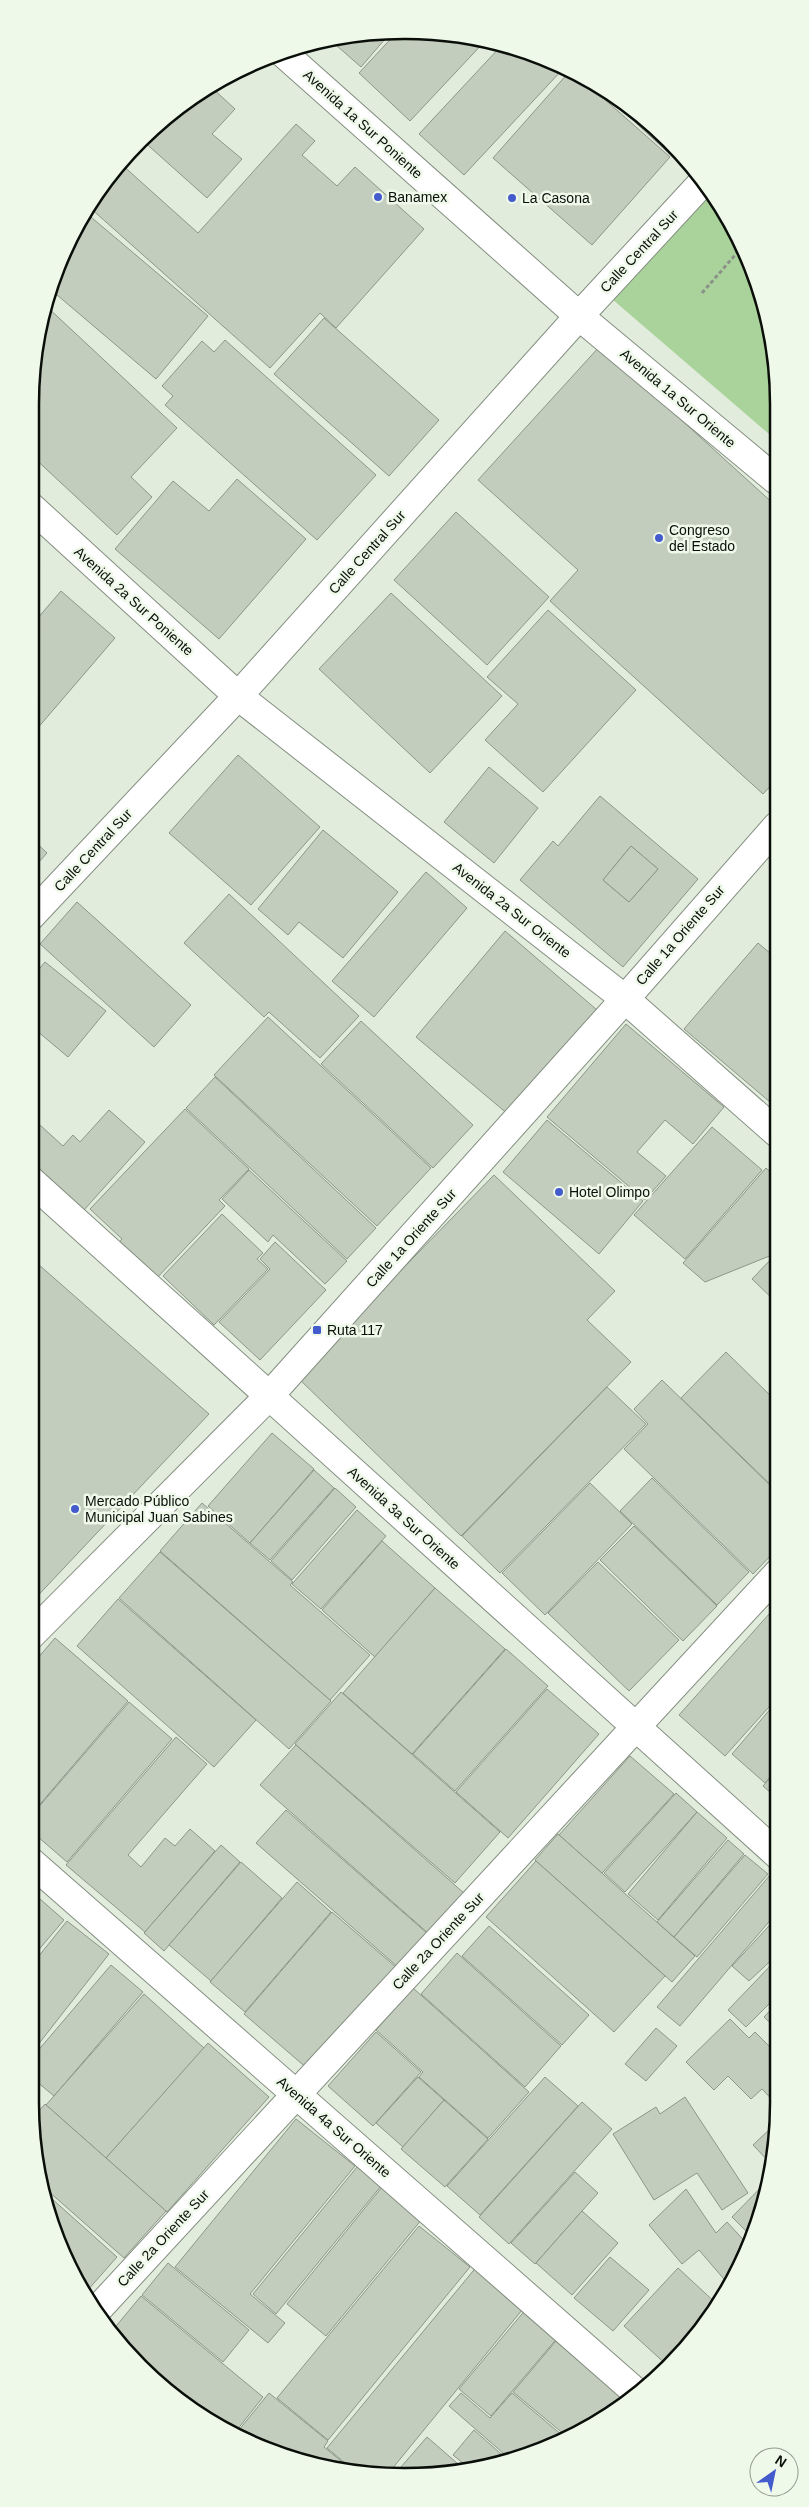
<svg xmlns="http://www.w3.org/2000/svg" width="809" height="2507" font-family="Helvetica,sans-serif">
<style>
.green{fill:#aad39c}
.building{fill:#c2cdbe;stroke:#8c9789;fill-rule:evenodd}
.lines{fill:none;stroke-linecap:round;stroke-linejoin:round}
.street-casing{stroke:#848f81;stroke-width:30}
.secondary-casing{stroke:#848f81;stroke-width:30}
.path{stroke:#8b9388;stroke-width:3;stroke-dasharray:4 2.5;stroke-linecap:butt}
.street{stroke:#fff;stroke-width:28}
.secondary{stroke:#fff;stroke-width:28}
.poi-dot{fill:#445bce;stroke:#eef9ea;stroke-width:2}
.labels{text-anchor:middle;stroke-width:5;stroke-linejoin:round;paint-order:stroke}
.street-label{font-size:14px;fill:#0a0e09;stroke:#eef9ea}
.poi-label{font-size:14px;fill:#0a0e09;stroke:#eef9ea;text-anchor:start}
.rim{fill:none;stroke:#0a0e09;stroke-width:2.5}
</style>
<rect width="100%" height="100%" fill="#e1ecdd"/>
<!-- green -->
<polygon class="green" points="703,187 740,239 776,355 776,440 605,293"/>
<!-- building -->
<g class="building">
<polygon points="405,30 478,37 486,40 410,121 359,73 398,31"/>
<polygon points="392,31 361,67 328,38 332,37"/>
<polygon points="501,46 563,69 464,175 419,134"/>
<polygon points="569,72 577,75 670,157 592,245 493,158"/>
<polygon points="588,79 670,140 679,153 674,158"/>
<polygon points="210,86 235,109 212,134 242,159 207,198 141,139 197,93"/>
<polygon points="296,124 315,141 302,155 337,186 355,167 424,229 336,328 320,313 270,368 88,206 120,163 198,233"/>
<polygon points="85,212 208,316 156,379 50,289 59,261"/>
<polygon points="45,305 177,428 131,477 152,497 117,535 30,454 30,404 37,331"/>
<polygon points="324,318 439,420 389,476 274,374"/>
<polygon points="225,340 376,475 317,540 165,405 173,396 162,386 202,341 214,352"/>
<polygon points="600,346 776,506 777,779 763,794 550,601 578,570 478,480"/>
<polygon points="237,479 306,539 219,639 115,549 173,481 209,511"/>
<polygon points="456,512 549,597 487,665 394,580"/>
<polygon points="61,591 115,638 30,737 30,627"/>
<polygon points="391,593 502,696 430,773 319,669"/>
<polygon points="548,610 636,690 543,792 485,740 518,704 487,677"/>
<polygon points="238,755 320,827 251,905 169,833"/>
<polygon points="489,767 538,808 494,863 444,822"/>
<path d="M600 796 698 879 623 967 520 880 553 841 558 846ZM631 846 658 869 629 902 603 880Z"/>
<polygon points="323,830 398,892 343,958 299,922 288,935 258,909"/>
<polygon points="30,837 47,853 30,872"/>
<polygon points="631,846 658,869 629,902 603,880"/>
<polygon points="426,872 467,908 374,1017 332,981"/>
<polygon points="229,894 359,1016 320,1058 269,1012 264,1017 184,943"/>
<polygon points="77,902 191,1005 154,1047 40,944"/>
<polygon points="505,931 597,1010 509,1115 416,1037"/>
<polygon points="758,943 777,959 777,1108 684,1029"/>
<polygon points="45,962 106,1011 68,1057 30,1025 30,980"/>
<polygon points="268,1017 431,1168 377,1226 214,1075"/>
<polygon points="361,1021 473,1125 433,1168 321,1064"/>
<polygon points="626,1024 724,1107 693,1144 665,1120 637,1152 666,1176 645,1200 547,1117"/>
<polygon points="215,1077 376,1228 347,1259 186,1108"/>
<polygon points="185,1109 249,1169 219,1200 225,1206 155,1280 117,1245 122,1239 90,1209"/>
<polygon points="109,1110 145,1142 84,1210 30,1160 30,1116 63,1146 73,1135 80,1142"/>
<polygon points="547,1120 643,1201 599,1254 503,1172"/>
<polygon points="712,1127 762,1170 685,1259 634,1215"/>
<polygon points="766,1168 777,1178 777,1253 705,1282 683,1263"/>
<polygon points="249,1170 347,1261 325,1284 273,1235 268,1242 222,1199"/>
<polygon points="494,1175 615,1291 587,1320 631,1362 461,1536 297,1377"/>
<polygon points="222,1214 263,1253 257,1259 268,1269 214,1325 163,1276"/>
<polygon points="275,1242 326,1290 260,1360 219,1322 270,1269 260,1259"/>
<polygon points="775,1255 777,1257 778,1304 752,1279"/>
<polygon points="30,1257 209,1414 30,1604"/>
<polygon points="726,1352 778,1403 778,1492 681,1398"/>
<polygon points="662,1380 778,1493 778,1548 753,1574 624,1449 648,1424 634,1409"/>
<polygon points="607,1387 646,1424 500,1573 462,1536"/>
<polygon points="272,1433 314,1469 250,1543 208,1506"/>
<polygon points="314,1470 334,1488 270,1560 250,1543"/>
<polygon points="652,1478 749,1572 717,1605 620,1511"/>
<polygon points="590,1483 632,1524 545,1615 502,1573"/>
<polygon points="335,1488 356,1507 292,1580 271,1561"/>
<polygon points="202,1503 293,1582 290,1585 370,1655 330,1700 160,1551"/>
<polygon points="357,1510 386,1536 321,1609 292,1584"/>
<polygon points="634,1526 717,1606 683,1641 600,1560"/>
<polygon points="382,1541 435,1588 375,1657 322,1610"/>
<polygon points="160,1552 331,1701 289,1749 119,1598"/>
<polygon points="598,1562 679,1640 629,1691 548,1613"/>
<polygon points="435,1588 505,1649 412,1754 343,1693"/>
<polygon points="118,1599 256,1720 214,1767 77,1646"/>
<polygon points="778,1604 778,1697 725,1756 679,1715"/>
<polygon points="55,1638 128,1701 30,1816 30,1667"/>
<polygon points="506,1649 548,1686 455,1791 413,1754"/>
<polygon points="547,1689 599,1734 508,1838 456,1792"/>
<polygon points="341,1692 500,1832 455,1883 295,1744"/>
<polygon points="778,1700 778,1767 765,1783 732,1754"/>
<polygon points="129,1702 172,1739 67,1862 30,1830 30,1817"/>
<polygon points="176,1737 207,1764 128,1855 141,1867 165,1838 175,1846 190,1829 215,1851 145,1932 66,1865"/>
<polygon points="296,1745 465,1894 429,1934 260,1785"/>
<polygon points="630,1756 674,1794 602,1873 559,1835"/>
<polygon points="778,1769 778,1799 763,1786"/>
<polygon points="676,1793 697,1812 625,1892 604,1873"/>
<polygon points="286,1810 428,1934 399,1968 256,1843"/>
<polygon points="697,1812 727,1838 658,1920 628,1894"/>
<polygon points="558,1834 695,1956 672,1982 535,1860"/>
<polygon points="728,1840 744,1854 674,1937 657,1922"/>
<polygon points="221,1845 240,1862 164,1951 144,1933"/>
<polygon points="745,1855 768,1874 697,1957 674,1937"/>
<polygon points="536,1861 665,1976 614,2032 486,1917"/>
<polygon points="241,1862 282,1898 211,1981 169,1945"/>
<polygon points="771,1874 779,1880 779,1910 680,2026 657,2007"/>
<polygon points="297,1882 331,1912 245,2012 210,1982"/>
<polygon points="30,1890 39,1898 30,1908"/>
<polygon points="40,1899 64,1920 30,1960 30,1910"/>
<polygon points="332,1912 397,1968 309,2070 244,2014"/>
<polygon points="779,1915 779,1953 749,1981 732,1966"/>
<polygon points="67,1921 109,1954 30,2055 30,1967"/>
<polygon points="489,1926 589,2015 562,2045 462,1956"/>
<polygon points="457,1953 561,2046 525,2087 421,1994"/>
<polygon points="774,1962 779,1966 779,1994 746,2027 728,2010"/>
<polygon points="111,1965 143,1992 54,2096 30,2076 30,2060"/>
<polygon points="413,1988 529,2092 488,2138 419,2077 423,2072 376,2030"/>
<polygon points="144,1994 204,2048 106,2158 46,2105"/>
<polygon points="779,2001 779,2031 764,2017"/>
<polygon points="730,2019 749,2038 755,2032 776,2053 771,2057 777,2064 779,2062 779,2107 762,2089 751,2099 728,2076 714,2090 686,2062"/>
<polygon points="656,2028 677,2046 646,2081 625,2064"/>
<polygon points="376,2032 421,2072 373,2126 328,2086"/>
<polygon points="208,2043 269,2097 167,2212 106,2158"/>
<polygon points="418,2077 444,2100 403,2147 376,2123"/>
<polygon points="545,2077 578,2106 480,2215 447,2186"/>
<polygon points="685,2097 748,2193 722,2210 697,2173 654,2200 613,2134 656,2107 660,2114"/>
<polygon points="444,2100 488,2139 445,2187 401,2149"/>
<polygon points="582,2102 612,2129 509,2244 479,2217"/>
<polygon points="45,2104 166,2211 124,2258 39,2183 32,2119"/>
<polygon points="296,2119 355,2166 250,2294 285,2323 268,2343 175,2267"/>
<polygon points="771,2128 776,2133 773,2166 753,2145"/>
<polygon points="357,2167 381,2186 276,2314 253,2294"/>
<polygon points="575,2172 598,2193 535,2264 511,2243"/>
<polygon points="771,2177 753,2238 732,2217"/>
<polygon points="382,2187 422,2219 326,2336 287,2304"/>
<polygon points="41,2189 117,2257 87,2291 58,2246"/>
<polygon points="686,2189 716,2233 727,2222 750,2247 729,2285 699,2250 682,2264 649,2225"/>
<polygon points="582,2211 618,2243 572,2295 536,2263"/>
<polygon points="419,2226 470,2267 328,2440 277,2398"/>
<polygon points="610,2257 649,2290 613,2331 574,2298"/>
<polygon points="168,2263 249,2330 223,2362 142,2295"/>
<polygon points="478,2265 527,2304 387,2475 358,2474 327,2448"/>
<polygon points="678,2268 719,2306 669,2367 624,2326"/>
<polygon points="141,2296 263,2397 233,2435 177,2400 123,2350 112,2331"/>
<polygon points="527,2308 559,2336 491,2416 459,2389"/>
<polygon points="556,2341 628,2402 613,2414 565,2435 513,2392"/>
<polygon points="269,2393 328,2441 324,2447 351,2469 349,2472 234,2436"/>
<polygon points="461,2393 490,2418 512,2393 563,2436 511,2460 449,2406"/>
<polygon points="474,2430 509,2461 501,2464 470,2469 453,2455"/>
<polygon points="427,2437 465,2470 429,2476 394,2475"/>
</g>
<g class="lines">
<defs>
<g id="street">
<polyline points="30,506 238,696 625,999 777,1133"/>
<polyline points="30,1180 779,1856"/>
<polyline points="30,1636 269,1396 625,999 777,826"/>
<polyline points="30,1861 637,2393"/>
<polyline points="98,2309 778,1573"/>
</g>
<g id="secondary">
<polyline points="282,52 579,316 776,480"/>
<polyline points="30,917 238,696 579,316 701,184"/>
</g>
</defs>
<!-- street casing -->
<use href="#street" class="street-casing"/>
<!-- secondary casing -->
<use href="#secondary" class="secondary-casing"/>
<!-- path -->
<polyline class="path" points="702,293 743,246"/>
<!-- street -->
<use href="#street" class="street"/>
<!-- secondary -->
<use href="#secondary" class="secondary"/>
</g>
<!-- markers -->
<g class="poi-dot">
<circle cx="378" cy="197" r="5"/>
<circle cx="512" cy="198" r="5"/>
<circle cx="659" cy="538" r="5"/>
<circle cx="559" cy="1192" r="5"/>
<rect x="312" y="1325" width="10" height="10" rx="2.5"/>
<circle cx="75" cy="1509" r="5"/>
</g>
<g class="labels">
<!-- street labels -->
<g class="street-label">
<text transform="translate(363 124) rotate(42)" y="5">Avenida 1a Sur Poniente</text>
<text transform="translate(639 251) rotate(-47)" y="5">Calle Central Sur</text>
<text transform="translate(678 398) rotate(40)" y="5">Avenida 1a Sur Oriente</text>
<text transform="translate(367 552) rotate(-48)" y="5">Calle Central Sur</text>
<text transform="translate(134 601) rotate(42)" y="5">Avenida 2a Sur Poniente</text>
<text transform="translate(93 850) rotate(-47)" y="5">Calle Central Sur</text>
<text transform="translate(512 910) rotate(38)" y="5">Avenida 2a Sur Oriente</text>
<text transform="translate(680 935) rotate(-49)" y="5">Calle 1a Oriente Sur</text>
<text transform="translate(411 1238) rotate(-48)" y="5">Calle 1a Oriente Sur</text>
<text transform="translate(404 1518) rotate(42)" y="5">Avenida 3a Sur Oriente</text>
<text transform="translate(438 1941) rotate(-47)" y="5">Calle 2a Oriente Sur</text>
<text transform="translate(334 2127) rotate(41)" y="5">Avenida 4a Sur Oriente</text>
<text transform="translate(163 2238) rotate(-47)" y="5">Calle 2a Oriente Sur</text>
</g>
<!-- poi labels -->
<g class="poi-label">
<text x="388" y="202">Banamex</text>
<text x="522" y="203">La Casona</text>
<text x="669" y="535">Congreso<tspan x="669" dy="16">del Estado</tspan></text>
<text x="569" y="1197">Hotel Olimpo</text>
<text x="327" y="1335">Ruta 117</text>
<text x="85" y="1506">Mercado Público<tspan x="85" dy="16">Municipal Juan Sabines</tspan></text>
</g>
</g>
<!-- crop -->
<path d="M0 0H809V2507H0ZM404 39H405A365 365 0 0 1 770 404V2103A365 365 0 0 1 405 2468H404A365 365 0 0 1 39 2103V404A365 365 0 0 1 404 39Z" fill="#eef9ea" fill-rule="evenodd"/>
<path class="rim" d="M404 39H405A365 365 0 0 1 770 404V2103A365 365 0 0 1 405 2468H404A365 365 0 0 1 39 2103V404A365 365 0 0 1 404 39Z"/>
<!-- north arrow -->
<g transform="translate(774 2472) rotate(33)"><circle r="24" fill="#eef9ea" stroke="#939b90"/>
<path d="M0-4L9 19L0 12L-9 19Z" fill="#445bce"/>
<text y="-8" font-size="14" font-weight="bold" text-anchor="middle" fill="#0a0e09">N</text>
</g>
</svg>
